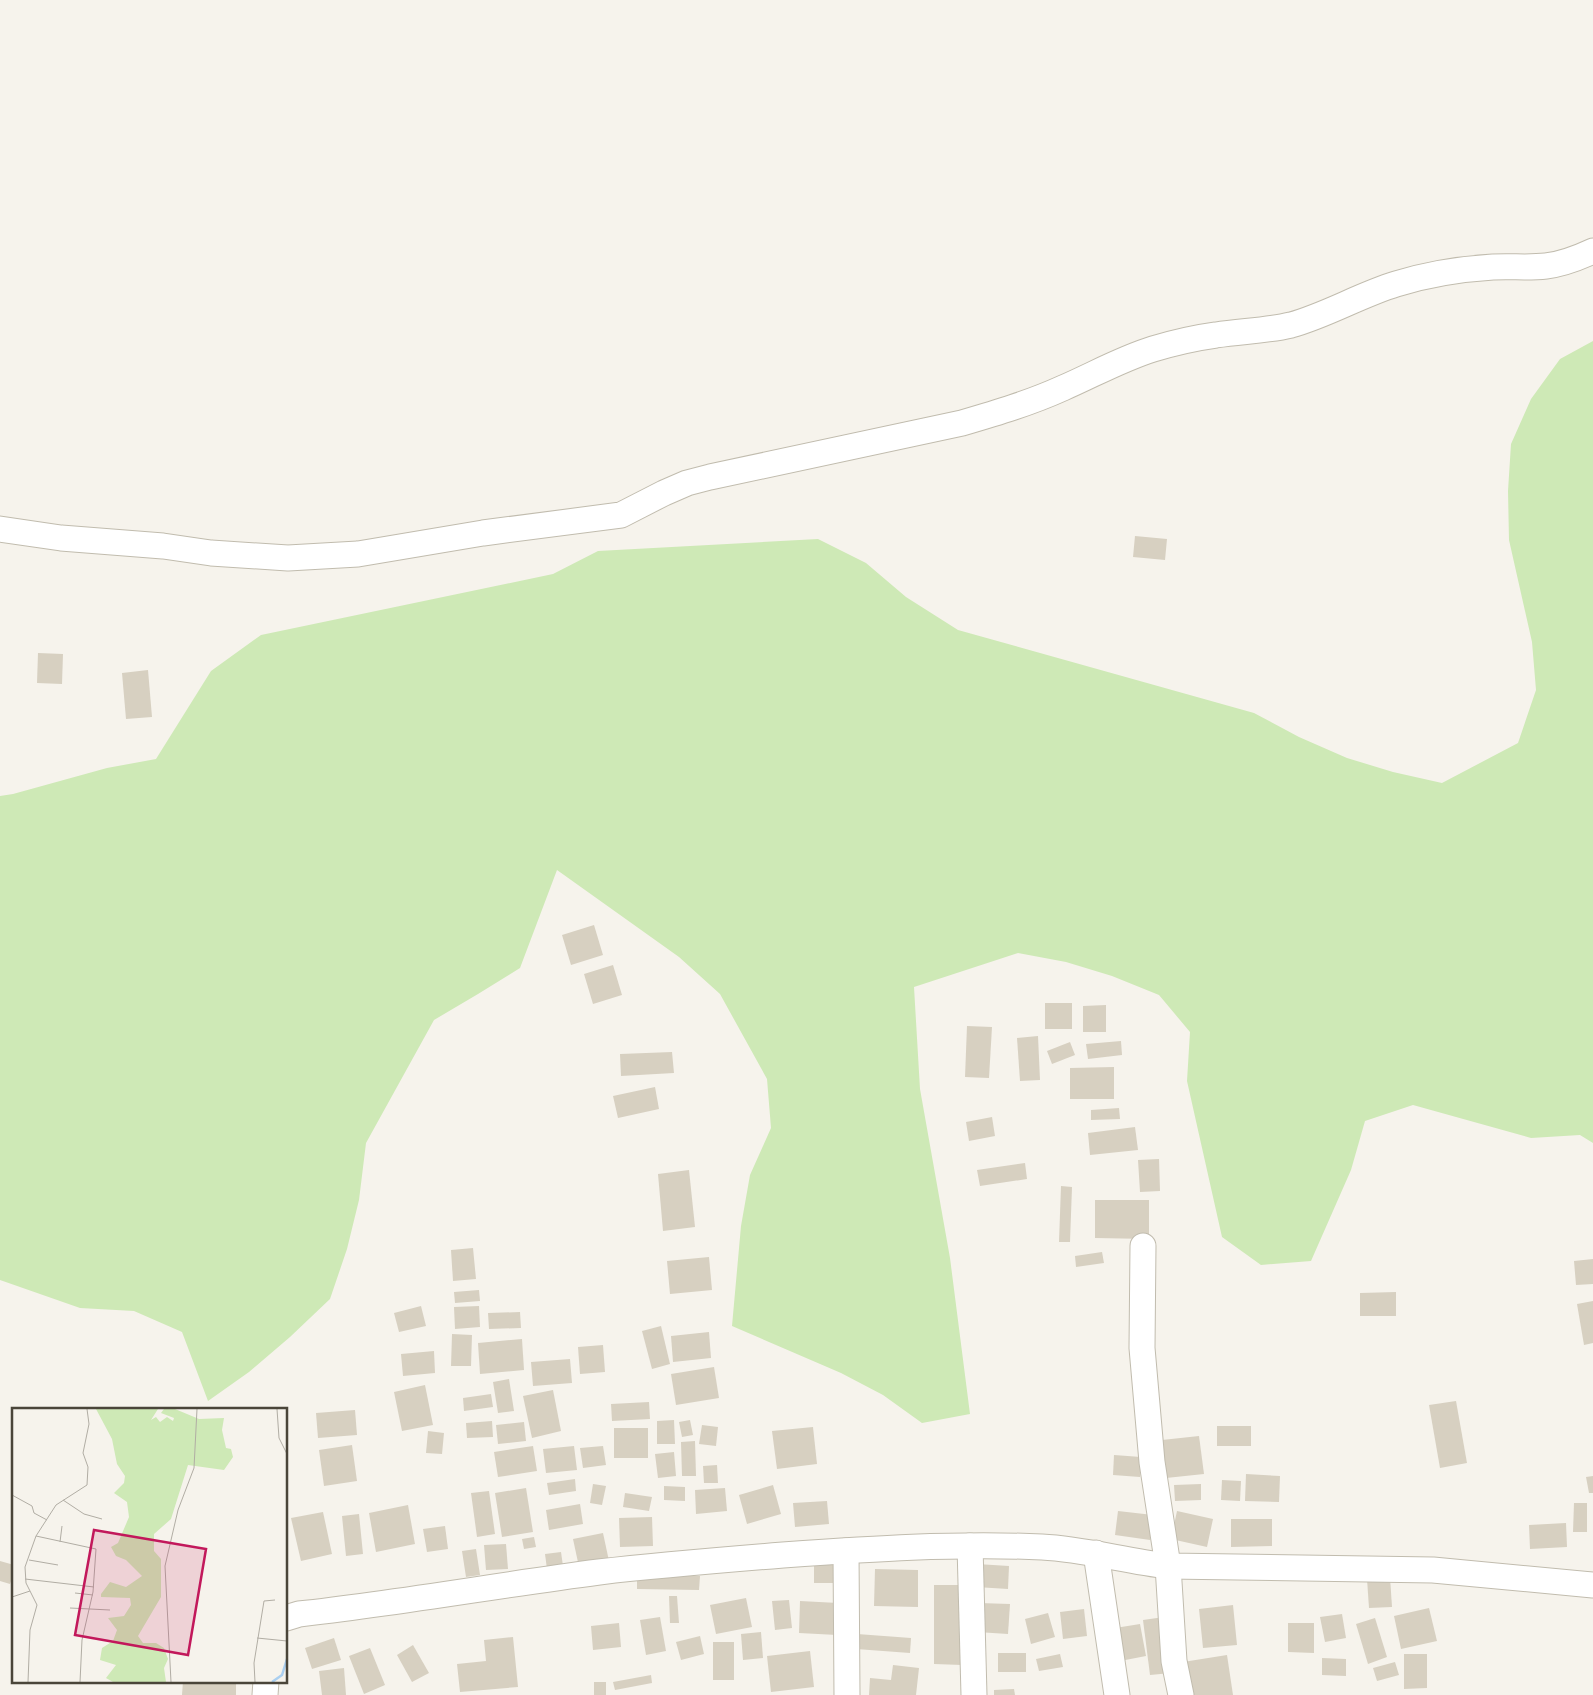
<svg xmlns="http://www.w3.org/2000/svg" width="1593" height="1695" font-family="Lato,sans-serif">
<style>
.green{fill:#cee9b6}
.building{fill:#d7d0c1}
.lines{fill:none;stroke-linecap:round;stroke-linejoin:round}
.minor-casing{stroke:#c1bcae;stroke-width:27}
.minor{stroke:#fff;stroke-width:25}
.inset-river{fill:none;stroke:#aacff0;stroke-width:2.5}
.inset-road{fill:none;stroke:#b1ada4;stroke-width:1}
.view{fill:#c2185b;fill-opacity:0.15;stroke:#c2185b;stroke-width:2.5}
.inset-edge{fill:none;stroke:#4a4539;stroke-width:2.5}
</style>
<rect width="100%" height="100%" fill="#f6f3ec"/>
<!-- green -->
<polygon class="green" points="1593,341 1593,1143 1580,1135 1531,1138 1413,1105 1365,1121 1351,1170 1311,1261 1261,1265 1222,1237 1187,1081 1190,1032 1159,995 1112,976 1066,962 1018,953 914,987 920,1089 950,1258 970,1414 922,1423 883,1395 841,1373 732,1326 741,1226 750,1175 771,1128 767,1079 720,994 679,957 557,870 520,968 478,994 434,1020 366,1143 359,1200 347,1249 330,1299 290,1337 249,1372 208,1401 182,1332 134,1311 80,1308 0,1280 0,796 13,794 107,768 156,759 211,671 261,635 553,574 598,551 818,539 866,563 906,597 958,630 1254,713 1299,737 1347,758 1393,772 1442,783 1518,743 1536,690 1532,642 1509,540 1508,491 1511,444 1531,399 1560,359"/>
<!-- building -->
<g class="building">
<polygon points="1135,536 1167,539 1165,560 1133,557"/>
<polygon points="38,653 63,654 62,684 37,683"/>
<polygon points="148,670 152,717 126,719 122,673"/>
<polygon points="594,925 603,955 571,965 562,935"/>
<polygon points="613,965 622,995 593,1004 584,974"/>
<rect x="1045" y="1003" width="27" height="26"/>
<polygon points="1106,1005 1106,1032 1083,1032 1083,1006"/>
<polygon points="967,1026 992,1027 989,1078 965,1077"/>
<polygon points="1038,1036 1040,1080 1020,1081 1017,1038"/>
<polygon points="1121,1041 1122,1055 1088,1059 1086,1044"/>
<polygon points="1070,1042 1075,1055 1052,1064 1047,1051"/>
<polygon points="672,1052 674,1073 621,1076 620,1054"/>
<polygon points="1114,1067 1114,1099 1070,1099 1070,1068"/>
<polygon points="655,1087 659,1109 618,1118 613,1096"/>
<polygon points="1119,1108 1120,1119 1091,1120 1091,1110"/>
<polygon points="992,1117 995,1136 969,1141 966,1122"/>
<polygon points="1135,1127 1138,1150 1090,1155 1088,1133"/>
<polygon points="1159,1159 1160,1191 1140,1192 1138,1160"/>
<polygon points="1025,1163 1027,1179 980,1186 977,1170"/>
<polygon points="689,1170 695,1227 663,1231 658,1174"/>
<polygon points="1061,1186 1072,1187 1070,1242 1059,1242"/>
<polygon points="1095,1200 1149,1200 1149,1239 1095,1238"/>
<polygon points="473,1248 476,1279 453,1281 451,1250"/>
<polygon points="1102,1252 1104,1263 1076,1267 1075,1256"/>
<polygon points="709,1257 712,1290 670,1294 667,1261"/>
<polygon points="1593,1259 1593,1284 1576,1285 1574,1261"/>
<polygon points="479,1290 480,1301 455,1303 454,1292"/>
<polygon points="1396,1292 1396,1316 1360,1316 1360,1293"/>
<polygon points="1593,1301 1593,1343 1584,1345 1577,1304"/>
<polygon points="421,1306 426,1326 399,1332 394,1313"/>
<polygon points="479,1306 480,1327 455,1329 454,1307"/>
<polygon points="520,1312 521,1328 489,1329 488,1313"/>
<polygon points="661,1326 670,1364 652,1369 642,1331"/>
<polygon points="709,1332 711,1358 673,1362 671,1336"/>
<polygon points="452,1334 472,1335 471,1366 451,1366"/>
<polygon points="522,1339 524,1370 480,1374 478,1343"/>
<polygon points="603,1345 605,1372 580,1374 578,1347"/>
<polygon points="434,1351 435,1373 403,1376 401,1354"/>
<polygon points="570,1359 572,1383 533,1386 531,1362"/>
<polygon points="714,1367 719,1398 676,1405 671,1374"/>
<polygon points="509,1379 514,1411 498,1413 493,1382"/>
<polygon points="425,1385 433,1425 402,1431 394,1392"/>
<polygon points="553,1390 561,1431 532,1438 523,1396"/>
<polygon points="491,1394 493,1407 464,1411 463,1398"/>
<polygon points="1456,1401 1467,1463 1440,1468 1429,1405"/>
<polygon points="649,1402 650,1419 612,1421 611,1404"/>
<polygon points="355,1410 357,1435 318,1438 316,1413"/>
<polygon points="674,1420 675,1444 657,1444 657,1421"/>
<polygon points="690,1420 693,1435 682,1437 679,1422"/>
<polygon points="492,1421 493,1437 467,1438 466,1423"/>
<polygon points="524,1422 526,1441 498,1444 496,1425"/>
<polygon points="702,1425 718,1427 716,1446 699,1444"/>
<rect x="1217" y="1426" width="34" height="20"/>
<polygon points="813,1427 817,1464 777,1469 772,1431"/>
<rect x="614" y="1428" width="34" height="30"/>
<polygon points="428,1431 444,1433 442,1454 426,1453"/>
<polygon points="1199,1436 1204,1474 1166,1478 1162,1440"/>
<polygon points="695,1441 696,1476 682,1476 681,1442"/>
<polygon points="352,1445 357,1481 324,1486 319,1450"/>
<polygon points="533,1446 537,1471 498,1477 494,1452"/>
<polygon points="574,1446 577,1470 546,1473 543,1449"/>
<polygon points="603,1446 606,1465 583,1468 580,1448"/>
<polygon points="674,1452 676,1476 658,1478 655,1454"/>
<polygon points="1114,1455 1141,1457 1140,1477 1113,1475"/>
<polygon points="717,1465 718,1483 704,1483 703,1466"/>
<polygon points="1246,1474 1280,1476 1279,1502 1245,1501"/>
<polygon points="1593,1476 1593,1493 1589,1493 1586,1477"/>
<polygon points="575,1479 576,1491 549,1495 547,1483"/>
<polygon points="1222,1480 1241,1481 1240,1501 1221,1500"/>
<polygon points="593,1484 606,1486 602,1505 590,1503"/>
<polygon points="1201,1484 1201,1500 1175,1501 1174,1485"/>
<polygon points="773,1485 781,1514 747,1524 739,1495"/>
<polygon points="664,1486 685,1487 685,1501 664,1500"/>
<polygon points="526,1488 533,1532 502,1537 495,1493"/>
<polygon points="725,1488 727,1511 696,1514 695,1490"/>
<polygon points="489,1491 495,1534 477,1537 471,1493"/>
<polygon points="625,1493 652,1497 649,1511 623,1507"/>
<polygon points="827,1501 829,1524 795,1527 793,1503"/>
<polygon points="1574,1503 1587,1503 1587,1532 1573,1532"/>
<polygon points="580,1504 583,1524 549,1530 546,1510"/>
<polygon points="408,1505 415,1544 376,1552 369,1513"/>
<polygon points="1118,1511 1153,1515 1150,1540 1115,1535"/>
<polygon points="1177,1511 1213,1519 1207,1547 1171,1539"/>
<polygon points="323,1512 332,1554 301,1561 291,1518"/>
<polygon points="359,1514 363,1554 346,1556 342,1516"/>
<polygon points="652,1517 653,1546 620,1547 619,1518"/>
<polygon points="1231,1519 1272,1519 1272,1546 1231,1547"/>
<polygon points="1566,1523 1567,1547 1530,1549 1529,1525"/>
<polygon points="445,1526 448,1549 427,1552 423,1529"/>
<polygon points="603,1533 609,1561 579,1567 573,1539"/>
<polygon points="534,1537 536,1547 524,1549 522,1539"/>
<polygon points="506,1544 508,1569 486,1570 484,1545"/>
<polygon points="476,1549 480,1575 466,1577 462,1551"/>
<polygon points="561,1552 563,1566 547,1569 545,1554"/>
<polygon points="814,1557 843,1557 844,1583 814,1583"/>
<polygon points="0,1561 14,1565 14,1572 10,1584 0,1581"/>
<polygon points="977,1564 1009,1566 1008,1589 976,1587"/>
<polygon points="875,1569 918,1570 918,1607 874,1606"/>
<polygon points="637,1575 700,1576 699,1590 637,1589"/>
<polygon points="1390,1577 1392,1607 1369,1608 1367,1579"/>
<polygon points="934,1585 962,1585 962,1665 934,1664"/>
<polygon points="669,1596 677,1596 679,1623 670,1623"/>
<polygon points="746,1598 752,1627 716,1634 710,1605"/>
<polygon points="789,1600 792,1628 775,1630 772,1601"/>
<polygon points="800,1601 838,1603 837,1635 799,1633"/>
<polygon points="979,1603 1010,1604 1008,1634 977,1632"/>
<polygon points="1233,1605 1237,1645 1203,1648 1199,1609"/>
<polygon points="1429,1608 1437,1641 1401,1649 1394,1616"/>
<polygon points="1084,1609 1087,1636 1063,1639 1060,1612"/>
<polygon points="1048,1613 1055,1637 1031,1644 1025,1619"/>
<polygon points="1342,1614 1346,1638 1325,1642 1320,1617"/>
<polygon points="660,1617 666,1651 646,1655 640,1620"/>
<polygon points="1164,1617 1171,1673 1150,1675 1143,1620"/>
<polygon points="1375,1618 1387,1657 1368,1664 1356,1624"/>
<polygon points="619,1623 621,1647 593,1650 591,1626"/>
<polygon points="1288,1623 1314,1623 1314,1653 1288,1652"/>
<polygon points="1140,1624 1146,1656 1115,1662 1109,1629"/>
<polygon points="761,1632 763,1658 743,1660 741,1634"/>
<polygon points="857,1634 911,1638 910,1653 856,1649"/>
<polygon points="700,1636 704,1654 681,1660 676,1642"/>
<polygon points="513,1637 518,1687 460,1692 457,1664 486,1661 484,1640"/>
<polygon points="334,1638 341,1660 312,1669 305,1648"/>
<rect x="713" y="1642" width="21" height="38"/>
<polygon points="413,1645 429,1673 412,1682 397,1655"/>
<polygon points="370,1648 385,1685 364,1694 349,1656"/>
<polygon points="810,1651 814,1687 771,1692 767,1656"/>
<rect x="998" y="1653" width="28" height="19"/>
<polygon points="1060,1654 1063,1667 1039,1671 1036,1659"/>
<polygon points="1404,1654 1427,1654 1427,1688 1404,1689"/>
<polygon points="1227,1655 1233,1695 1188,1695 1183,1662"/>
<polygon points="1322,1658 1346,1659 1346,1676 1322,1675"/>
<polygon points="1395,1662 1399,1675 1377,1681 1373,1668"/>
<polygon points="893,1665 919,1668 916,1695 869,1695 870,1678 891,1680"/>
<polygon points="344,1668 346,1695 322,1695 319,1671"/>
<polygon points="651,1675 652,1683 615,1690 613,1682"/>
<polygon points="183,1681 236,1681 236,1695 182,1695"/>
<rect x="594" y="1682" width="12" height="13"/>
<polygon points="1014,1689 1015,1695 994,1695 994,1690"/>
</g>
<g class="lines">
<defs>
<g id="minor">
<path d="M0 529 61 538 163 546 211 553 288 558 358 554 483 533 621 515 664 493 687 483 710 477 962 423C996 413 1030 403 1063 388 1093 375 1121 359 1153 349 1173 343 1194 338 1216 335 1241 331 1266 331 1291 325 1327 315 1360 295 1396 284 1428 274 1461 269 1493 267 1511 266 1529 268 1546 266 1563 264 1578 258 1593 251"/>
<polyline points="1143,1246 1142,1348 1152,1462 1168,1566 1174,1661 1181,1695"/>
<polyline points="970,1546 974,1695"/>
<polyline points="846,1551 847,1695"/>
<polyline points="1096,1553 1117,1695"/>
<path d="M286 1618 299 1614C399 1603 499 1585 599 1572 660 1565 721 1560 783 1555 869 1549 955 1543 1042 1547 1084 1549 1125 1561 1168 1566L1433 1570 1593 1585"/>
<polyline points="265,1695 266,1681"/>
</g>
</defs>
<!-- minor casing -->
<use href="#minor" class="minor-casing"/>
<!-- minor -->
<use href="#minor" class="minor"/>
</g>
<!-- overview -->
<g transform="translate(12 1408)">
<rect width="275" height="275" fill="#f6f3ec"/>
<path d="M84 1H146L139 12 144 9 148 14 155 9 161 13 162 10 149 5 152 1H163L187 11 212 10 210 22 214 40 219 41 221 49 212 62 176 57 159 111 142 126V143L149 151V189L126 228 131 235H144L152 240 156 251 152 260 154 274H101L94 270 104 257 88 252 90 240 101 233 105 222 96 210 112 208 119 197 118 190 89 189V186L98 174 114 179 130 168 114 152 104 148 99 139 106 135 117 109 115 94 102 85 112 75 113 68 105 56 100 31Z" fill="#cee9b6"/>
<path class="inset-river" d="M260 274 270 267 275 251"/>
<path class="inset-road" d="M265 1 267 30 275 46M0 87 20 98 22 105 35 112M51 92 72 106 90 111M24 128 84 141 81 184 70 232 68 274M48 134 50 118M17 152 46 157M13 171 82 179M63 185 81 187M0 189 18 183M58 200 98 202M245 230 275 233M16 274 18 222 25 197 14 175 13 159 24 128 44 97 75 77 76 59 71 45 77 16 75 1M159 274 153 158 166 102 182 60 185 1M243 274 242 255 252 193 263 192"/>
<path class="view" d="M82 122 194 141 176 247 63 227Z"/>
<rect width="275" height="275" class="inset-edge"/>
</g>
</svg>
